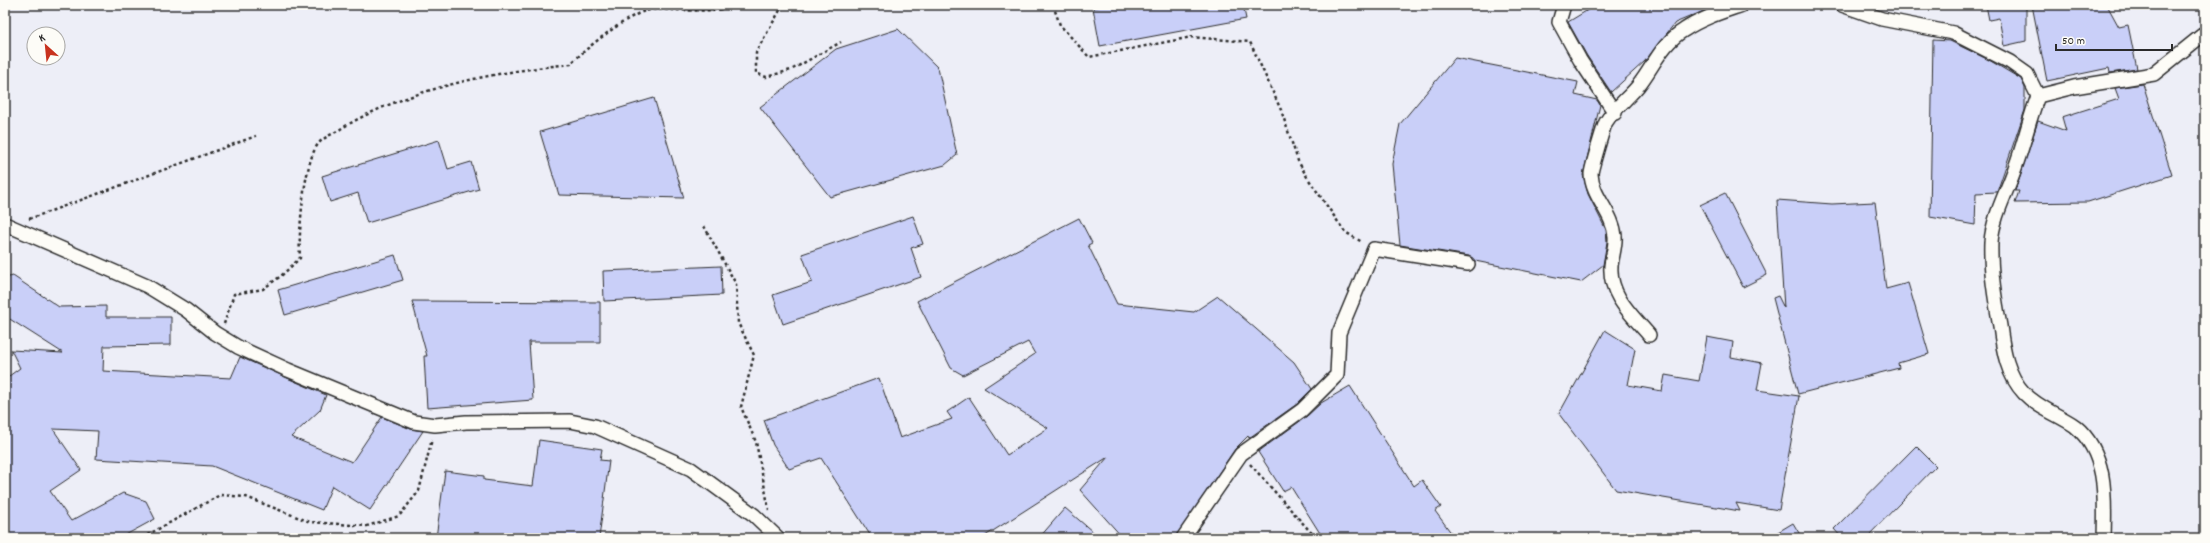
<svg xmlns="http://www.w3.org/2000/svg" width="2210" height="543" font-family="Dekko,sans-serif">
<style>
.building{fill:#c9cff8;stroke:#2b2b2b}
.lines{fill:none;stroke-linecap:round;stroke-linejoin:round}
.minor-casing{stroke:#2b2b2b;stroke-width:16}
.path{stroke:#2b2b2b;stroke-width:2.5;stroke-dasharray:3 3;stroke-linecap:butt}
.minor{stroke:#fdfcf7;stroke-width:13}
</style>
<rect width="100%" height="100%" fill="#edeef7"/>
<filter id="ink" filterUnits="userSpaceOnUse"><feTurbulence type="fractalNoise" baseFrequency=".025" numOctaves="2"/><feDisplacementMap in="SourceGraphic" scale="8" xChannelSelector="R" yChannelSelector="G"/><feConvolveMatrix kernelMatrix="1 2 1 2 8 2 1 2 1" color-interpolation-filters="sRGB"/></filter>
<g filter="url(#ink)">
<!-- building -->
<g class="building">
<polygon points="1107,5 1243,5 1246,19 1100,46 1093,8"/>
<polygon points="1596,5 1718,5 1675,23 1645,61 1611,92 1587,56 1568,22"/>
<polygon points="1986,5 2026,5 2026,41 2004,46 1999,18 1989,20"/>
<polygon points="2032,5 2107,5 2119,27 2128,25 2137,69 2110,73 2109,68 2047,81"/>
<polygon points="898,29 938,68 957,155 945,165 830,197 760,107 836,49"/>
<polygon points="1933,40 1950,41 1989,60 2021,79 2025,88 2025,110 1997,192 1976,193 1975,225 1930,217"/>
<polygon points="1455,58 1578,82 1575,95 1597,100 1600,105 1583,175 1588,194 1606,230 1607,242 1603,265 1581,282 1475,261 1469,256 1400,245 1392,164 1400,124"/>
<polygon points="2143,84 2172,175 2088,202 2015,203 2019,191 2015,191 2038,121 2066,131 2062,117 2119,99 2115,88"/>
<polygon points="654,98 684,198 559,195 540,132"/>
<polygon points="439,140 448,169 471,162 479,189 367,223 358,193 330,202 322,176"/>
<polygon points="1725,193 1767,275 1743,287 1700,205"/>
<polygon points="1777,200 1832,204 1875,202 1886,289 1908,283 1929,354 1898,363 1899,368 1798,394 1773,298 1778,296 1784,308"/>
<polygon points="913,216 923,244 911,248 921,277 783,324 773,295 812,282 802,254"/>
<polygon points="1079,218 1092,243 1088,245 1117,304 1194,312 1218,296 1294,362 1312,389 1297,404 1249,438 1248,436 1235,449 1175,538 1123,538 1080,490 1108,457 982,538 872,538 821,458 789,469 773,445 764,420 879,378 900,438 952,419 947,412 969,397 1007,455 1048,428 984,388 1035,354 1028,342 963,375 951,368 917,301"/>
<polygon points="395,255 403,280 285,315 278,290"/>
<polygon points="721,266 722,295 604,301 603,271"/>
<polygon points="13,276 59,307 106,306 106,317 171,317 171,345 104,346 103,371 231,378 240,357 326,395 320,410 291,437 352,462 382,417 411,429 423,431 370,510 332,486 322,510 212,466 96,459 98,431 53,429 81,470 50,491 71,521 123,493 146,501 155,519 120,538 5,538 5,379 20,368 11,350 63,353 5,316 5,278"/>
<polygon points="412,301 600,302 600,342 529,342 533,400 427,408 424,356 427,356"/>
<polygon points="1605,330 1635,349 1628,385 1662,391 1665,375 1699,381 1707,337 1733,342 1731,357 1762,363 1757,390 1799,396 1779,510 1736,503 1740,511 1616,490 1559,414"/>
<polygon points="1350,386 1414,486 1422,480 1441,507 1435,511 1455,538 1323,538 1291,487 1283,491 1258,452 1307,416 1321,403"/>
<polygon points="539,440 602,449 600,460 609,461 599,538 436,538 445,471 484,476 484,480 533,486"/>
<polygon points="1916,446 1936,466 1866,538 1842,538 1834,529"/>
<polygon points="1065,508 1100,538 1039,538"/>
<polygon points="1793,523 1802,538 1768,538"/>
</g>
<g class="lines">
<defs>
<g id="minor">
<polyline points="1564,5 1559,22 1580,60 1615,113"/>
<path d="M1842 5 1882 19 1953 33 2010 62 2027 74 2038 96C2029 120 2024 144 2015 168 2007 192 1993 216 1991 242 1990 270 1995 299 2000 326 2003 350 2007 375 2024 393 2038 408 2059 415 2075 426 2108 453 2105 499 2104 538"/>
<polyline points="2038,96 2074,87 2154,74 2205,33"/>
<polyline points="5,224 147,286 186,310 215,333 238,347 288,370 414,422 435,425 466,422 570,421 595,426 691,469 754,515 778,538"/>
<path d="M1649 335C1631 314 1609 295 1611 266 1612 256 1616 245 1615 236 1613 213 1592 197 1591 174 1591 170 1604 125 1606 122 1613 110 1629 97 1638 86 1654 66 1661 44 1684 30 1702 18 1722 12 1742 5"/>
<polyline points="1183,538 1241,454 1302,410 1337,375 1339,333 1374,249 1468,264"/>
</g>
</defs>
<!-- minor casing -->
<use href="#minor" class="minor-casing"/>
<!-- path -->
<g class="path">
<polyline points="783,5 756,52 756,73 766,77 791,70 841,42"/>
<polyline points="1053,5 1060,25 1089,57 1192,37 1250,42 1281,110 1298,161 1307,177 1345,232 1362,242"/>
<polyline points="29,219 256,136"/>
<polyline points="704,226 736,284 738,323 754,355 741,407 756,442 769,510"/>
<path d="M224 324 234 294 263 289 281 276 300 258C298 235 304 159 319 143 324 137 335 133 342 128 409 88 494 72 571 64 583 50 627 16 645 11 655 8 668 10 678 10 700 11 721 11 742 5"/>
<polyline points="1250,464 1316,538"/>
<polyline points="142,538 220,495 246,497 310,522 367,526 399,516 419,491 432,439"/>
</g>
<!-- minor -->
<use href="#minor" class="minor"/>
</g>
</g>
<!-- margin -->
<rect width="2210" height="543" fill="none" stroke="#fdfcf7" stroke-width="20"/>
<rect x="10" y="10" width="2190" height="523" fill="none" stroke="#2b2b2b" stroke-width="1.5" filter="url(#ink)"/>
<!-- north arrow -->
<g transform="translate(46 46) rotate(333)"><circle r="19" fill="#fdfcf7" stroke="#a9a8a5"/>
<path d="M0-3L7 15L0 10L-7 15Z" fill="#c8321e"/>
<text y="-6" font-size="11" font-weight="bold" text-anchor="middle" fill="#2b2b2b">K</text>
</g>
<!-- scale -->
<path d="M2056 44v6h116v-6" fill="none" stroke="#2b2b2b" stroke-width="2"/>
<text x="2062" y="44" font-size="12" fill="#2b2b2b" stroke="#fdfcf7" stroke-width="3" paint-order="stroke">50 m</text>
</svg>
